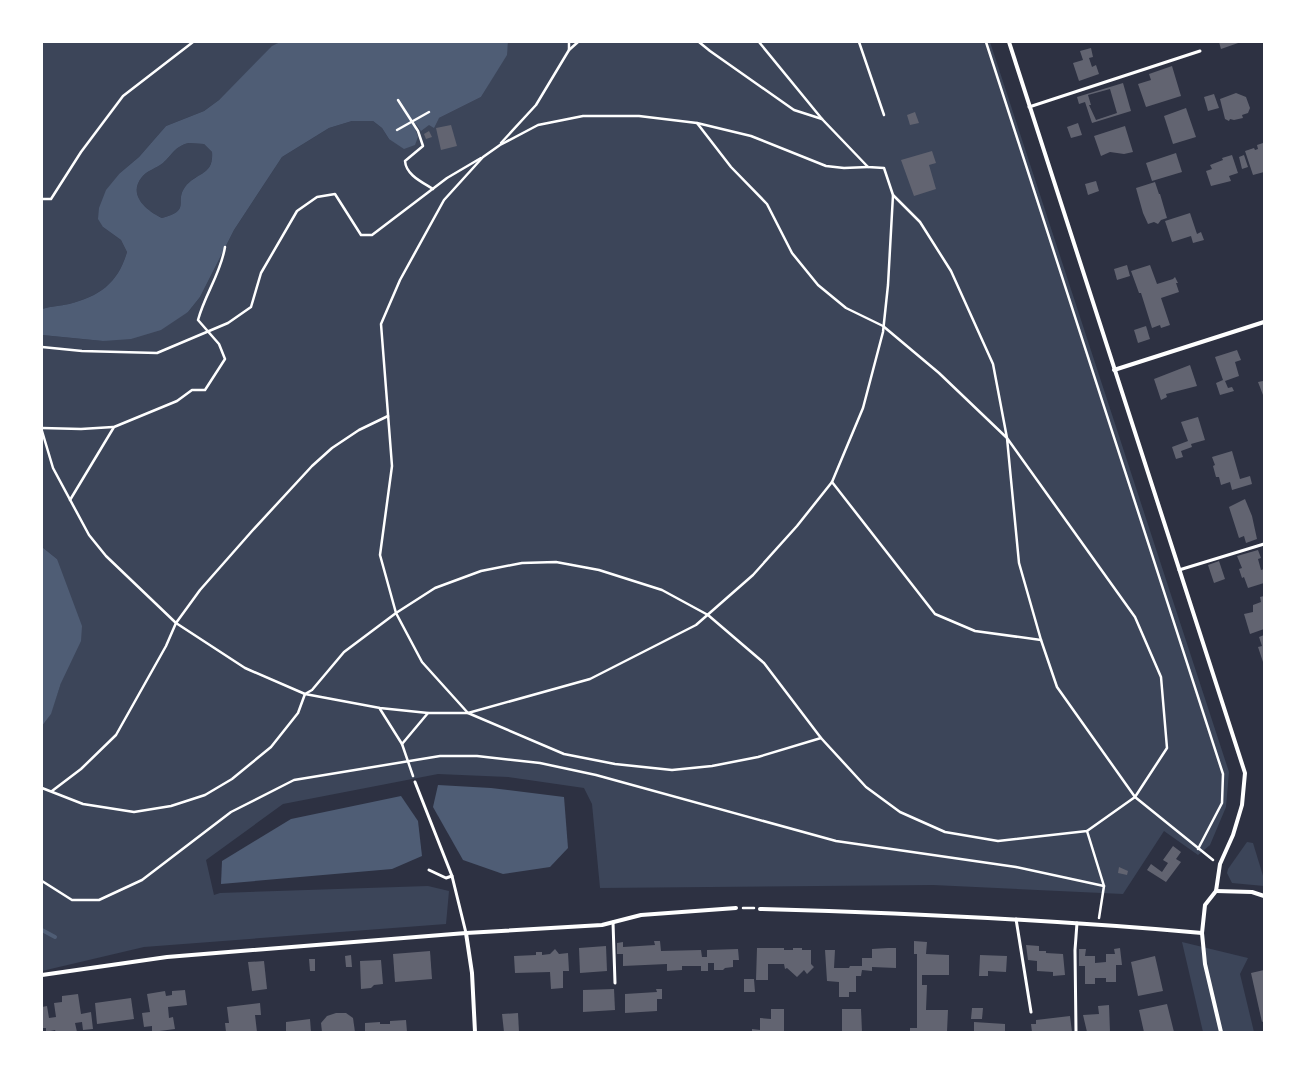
<svg xmlns="http://www.w3.org/2000/svg" width="1306" height="1074" font-family="Literata,serif">
<style>
.green{fill:#3c4559}
.water{fill:#4f5d75;fill-rule:evenodd}
.lines{fill:none;stroke-linecap:round;stroke-linejoin:round}
.stream{stroke:#4f5d75;stroke-width:4}
.building{fill:#626471;fill-rule:evenodd}
.path{stroke:#fff;stroke-width:2.5}
.service{stroke:#fff;stroke-width:3}
.minor{stroke:#fff;stroke-width:4}
</style>
<rect width="100%" height="100%" fill="#2d3142"/>
<!-- green -->
<g class="green">
<path d="M42 42H280L272 47 219 100 204 111 166 126 139 157 120 173 103 227 121 240 127 252C118 283 100 296 69 304 60 306 51 306 42 309Z"/>
<polygon points="508,42 990,42 1229,772 1226,807 1210,845 1198,855 1164,831 1123,894 933,885 600,888 592,804 584,788 508,777 438,774 283,804 206,860 214,895 220,893 428,886 449,891 446,924 144,947 42,971 42,726 50,715 61,683 57,559 42,547 42,335 103,341 188,312 200,297 234,230 282,157 329,128 352,121 373,121 382,128 389,139 413,125 439,118 481,97 506,55"/>
<path d="M189 143 204 144 212 152C214 176 196 172 185 187 174 202 192 210 162 218 147 211 127 195 142 177 146 171 157 168 163 163 173 154 175 146 189 143Z"/>
<polygon points="1247,842 1253,843 1264,879 1264,886 1232,883 1227,873 1228,869"/>
<polygon points="1182,942 1248,958 1240,974 1254,1032 1203,1032"/>
</g>
<!-- water -->
<g class="water">
<path d="M280 42H508L507 55 481 97 439 118 434 128 429 125 421 131 416 124 414 125 418 137 415 145 404 149 389 139 382 128 373 121H352L329 128 282 157 234 230 200 297 188 312 161 330 131 339 103 341 42 335V309C51 306 60 306 69 304 100 296 118 283 127 252L121 240 103 227 98 219 99 208 106 190 120 173 139 157 166 126 204 111 219 100 272 46ZM189 143 204 144 212 152C214 176 196 172 185 187 174 202 192 210 162 218 147 211 127 195 142 177 146 171 157 168 163 163 173 154 175 146 189 143Z"/>
<polygon points="42,547 57,559 82,626 81,641 61,683 51,714 42,726"/>
<polygon points="438,785 491,788 564,797 568,848 550,867 503,874 463,860 433,807"/>
<polygon points="401,796 418,821 422,856 392,869 221,884 222,861 291,819"/>
</g>
<g class="lines">
<!-- stream -->
<polyline class="stream" points="42,930 55,937"/>
</g>
<!-- building -->
<g class="building">
<polygon points="1219,42 1241,42 1221,49"/>
<polygon points="1091,48 1093,57 1089,58 1092,67 1096,65 1099,74 1079,81 1073,63 1083,60 1080,51"/>
<polygon points="1172,66 1181,96 1146,107 1138,84 1151,80 1149,74"/>
<path d="M1123 83 1131 111 1092 123 1085 102 1079 104 1077 97ZM1110 89 1117 113 1096 120 1089 105H1091L1088 95Z"/>
<polygon points="1236,93 1246,97 1250,108 1248,113 1242,115 1243,118 1234,120 1230,119 1229,121 1225,119 1220,99"/>
<polygon points="1214,94 1219,108 1208,111 1204,97"/>
<polygon points="1186,108 1196,137 1173,144 1164,116"/>
<polygon points="915,112 919,123 910,125 907,115"/>
<polygon points="1078,123 1082,135 1071,138 1067,127"/>
<polygon points="451,125 457,146 441,150 436,128"/>
<polygon points="1125,126 1133,152 1124,154 1110,152 1101,156 1094,136"/>
<polygon points="429,131 432,137 426,139 424,134"/>
<polygon points="1263,143 1264,172 1253,175 1245,151 1254,148 1255,150 1258,149 1257,145"/>
<polygon points="932,151 936,163 929,165 936,189 914,196 901,160"/>
<polygon points="1176,153 1182,172 1152,181 1146,163"/>
<polygon points="1232,155 1238,173 1229,176 1231,181 1211,186 1206,171 1212,169 1210,165 1223,160 1222,158"/>
<polygon points="1244,155 1248,167 1242,169 1239,157"/>
<polygon points="1096,181 1099,191 1088,195 1085,184"/>
<polygon points="1155,182 1159,194 1160,194 1167,218 1161,220 1158,224 1154,222 1148,224 1143,213 1136,188"/>
<polygon points="1190,213 1197,234 1201,232 1204,240 1193,243 1191,236 1172,242 1165,221"/>
<polygon points="1127,265 1130,276 1117,280 1114,269"/>
<polygon points="1150,265 1157,284 1173,279 1175,277 1178,283 1176,283 1179,292 1161,298 1170,325 1161,328 1160,325 1152,328 1141,293 1139,293 1131,271"/>
<polygon points="1146,326 1150,339 1138,343 1134,330"/>
<polygon points="1237,350 1241,360 1235,362 1239,376 1225,381 1228,388 1232,387 1234,391 1220,395 1216,383 1223,380 1215,357"/>
<polygon points="1190,365 1197,386 1166,394 1167,397 1161,400 1154,379"/>
<polygon points="1263,381 1264,395 1263,395 1258,382"/>
<polygon points="1198,417 1205,440 1191,444 1192,447 1181,451 1183,457 1176,459 1172,447 1188,441 1181,422"/>
<polygon points="1232,451 1240,479 1250,476 1252,484 1232,490 1230,482 1221,485 1219,477 1216,477 1213,466 1215,465 1212,457"/>
<polygon points="1245,499 1252,516 1257,539 1246,543 1244,536 1239,538 1229,507"/>
<polygon points="1258,550 1261,558 1258,559 1261,570 1264,569 1264,583 1248,588 1244,577 1242,578 1239,569 1242,568 1237,556"/>
<polygon points="1219,561 1225,579 1214,583 1208,565"/>
<polygon points="1264,596 1264,629 1250,634 1244,614 1253,612 1253,605 1261,602 1260,597"/>
<polygon points="1264,635 1264,665 1258,647 1262,646 1259,637"/>
<polygon points="1173,846 1181,852 1176,859 1181,862 1166,882 1147,870 1151,864 1162,872 1168,863 1163,860"/>
<polygon points="1119,867 1128,871 1127,875 1118,873"/>
<polygon points="654,941 660,941 661,951 701,950 702,957 707,957 707,950 738,949 739,960 733,960 733,967 725,968 723,970 714,970 714,963 708,963 708,971 701,971 701,966 682,966 682,970 667,971 667,964 623,966 623,954 617,954 617,943 623,942 623,947 655,945"/>
<polygon points="914,941 927,942 926,954 949,955 949,975 922,975 922,985 927,985 926,1010 948,1010 947,1032 910,1032 910,1028 917,1028 917,954 914,954"/>
<polygon points="1026,945 1039,946 1039,951 1046,951 1046,953 1063,954 1065,975 1053,976 1053,972 1037,971 1037,961 1028,960"/>
<polygon points="606,946 607,971 580,973 579,948"/>
<polygon points="757,948 784,948 784,950 793,950 793,948 802,948 802,950 811,950 811,964 814,967 807,974 804,970 797,977 787,968 785,969 784,964 768,964 768,980 756,980"/>
<polygon points="888,948 896,948 896,968 872,967 872,971 862,970 861,976 856,976 856,992 849,992 849,997 839,997 839,982 827,981 825,950 835,950 834,968 849,968 850,966 862,966 862,958 872,958 872,949"/>
<polygon points="1120,948 1122,965 1116,965 1116,982 1106,982 1106,978 1095,978 1095,984 1085,984 1085,966 1079,966 1079,949 1086,949 1085,956 1095,956 1095,963 1106,962 1106,954 1115,954 1114,949"/>
<polygon points="555,949 559,954 568,953 569,971 563,971 563,988 551,989 550,972 515,973 514,956 536,955 536,952 542,952 542,955 550,954"/>
<polygon points="430,951 432,979 395,982 393,954"/>
<polygon points="351,955 352,967 346,967 345,956"/>
<polygon points="980,955 1007,956 1006,972 988,971 988,976 979,976"/>
<polygon points="1155,956 1163,991 1138,996 1131,962"/>
<polygon points="309,959 315,959 315,971 310,971"/>
<polygon points="381,960 383,984 374,985 371,988 361,989 360,961"/>
<polygon points="264,961 267,989 252,991 248,962"/>
<polygon points="1264,970 1264,1021 1262,1022 1251,973"/>
<polygon points="744,979 754,979 755,992 744,992"/>
<polygon points="614,989 615,1010 583,1012 583,990"/>
<polygon points="656,989 662,989 662,999 657,999 657,1011 625,1013 625,994 657,992"/>
<polygon points="185,990 187,1005 168,1007 169,1018 173,1017 175,1029 152,1032 152,1026 144,1027 142,1013 150,1012 147,994 165,991 166,996 172,995 172,991"/>
<polygon points="78,994 81,1014 91,1012 93,1029 83,1030 82,1022 75,1023 77,1032 56,1032 55,1030 46,1032 46,1028 42,1028 42,1007 47,1006 49,1018 56,1017 54,1003 62,1002 62,996"/>
<polygon points="131,998 134,1019 97,1024 95,1003"/>
<polygon points="260,1003 261,1015 255,1015 257,1032 226,1032 225,1023 229,1023 227,1007"/>
<polygon points="1167,1004 1174,1032 1144,1032 1139,1010"/>
<polygon points="1109,1005 1110,1032 1087,1032 1083,1015 1099,1014 1098,1006"/>
<polygon points="972,1008 983,1008 982,1019 971,1019"/>
<polygon points="771,1009 784,1009 784,1032 752,1032 752,1029 760,1030 760,1018 771,1019"/>
<polygon points="842,1009 861,1009 862,1032 842,1032"/>
<polygon points="336,1013 346,1013 353,1018 355,1032 322,1032 321,1023 327,1016"/>
<polygon points="518,1013 519,1032 504,1032 502,1014"/>
<polygon points="1070,1016 1072,1032 1032,1032 1031,1024 1036,1024 1036,1020"/>
<polygon points="310,1019 311,1032 286,1032 286,1022"/>
<polygon points="406,1020 407,1032 365,1032 365,1023 380,1022 380,1024 390,1024 390,1021"/>
<polygon points="974,1022 1005,1024 1005,1032 974,1032"/>
</g>
<g class="lines">
<!-- path -->
<g class="path">
<polyline points="699,42 710,51 794,110 822,119"/>
<polyline points="859,42 884,115"/>
<polyline points="986,42 1223,774 1222,803 1198,849"/>
<polyline points="569,50 578,42"/>
<path d="M398 100 418 131 423 146 405 161C406 175 422 182 433 189"/>
<polyline points="697,123 731,167 767,204 792,253 818,285 846,308 883,326 939,373 1007,438 1135,617 1161,677 1167,748 1135,797 1057,687 1041,640 1019,563 1007,438 993,364 951,271 920,222 893,195 884,168 868,167 822,119 759,42"/>
<polyline points="397,130 429,112"/>
<polyline points="501,143 536,105 569,50 569,42"/>
<polyline points="42,199 51,199 81,152 123,96 193,42"/>
<polyline points="42,347 82,351 157,353 228,323 251,307 261,273 297,211 317,197 335,194 361,235 372,235 447,178 481,158"/>
<polyline points="42,428 81,429 113,427"/>
<polyline points="42,431 53,468 89,535 106,556 176,623 245,668 305,694 380,708 428,713 468,713 590,679 696,625 753,575 797,526 832,482 863,408 883,332 888,285 893,195"/>
<polyline points="832,482 935,614 975,631 1041,640"/>
<path d="M70 500 114 427 177 401 192 390H205L225 359 219 344 198 320C205 294 221 273 225 247"/>
<polyline points="380,709 402,744 413,776"/>
<polyline points="821,738 758,757 712,766 672,770 615,764 564,754 468,713 422,662 396,613 380,555 392,466 381,324 400,280 444,200 483,157 500,145 538,125 583,116 639,116 697,123 751,136 826,166 844,168 868,167"/>
<polyline points="402,744 428,713"/>
<polyline points="42,788 83,804 134,812 171,806 205,795 232,779 271,747 298,713 305,694 312,690 344,652 396,613 435,588 481,571 522,563 556,562 599,570 662,590 708,615 764,663 821,738 866,787 900,812 945,832 998,841 1087,831 1135,797 1213,860"/>
<polyline points="52,791 81,769 116,735 166,646 176,623 200,590 252,531 312,466 332,448 359,430 388,416"/>
<polyline points="1087,831 1104,886 1099,918"/>
<polyline points="42,881 72,900 99,900 142,880 231,812 294,780 440,756 477,756 540,763 596,775 836,841 1016,867 1104,886"/>
<polyline points="743,908 754,908"/>
</g>
<!-- service -->
<g class="service">
<polyline points="1029,107 1200,51"/>
<polyline points="1179,570 1264,544"/>
<polyline points="415,782 452,876 466,933"/>
<polyline points="429,870 446,878 452,876"/>
<polyline points="1016,919 1031,1012"/>
<polyline points="613,922 615,983"/>
<polyline points="1076,1032 1075,950 1077,923"/>
</g>
<!-- minor -->
<g class="minor">
<polyline points="1009,42 1245,773 1242,805 1233,835 1220,864 1216,891 1205,905 1202,933 1205,964 1221,1032"/>
<polyline points="1114,370 1264,322"/>
<polyline points="1216,891 1252,892 1264,896"/>
<path d="M760 909C907 913 1055 920 1202 933"/>
<polyline points="466,933 472,973 475,1032"/>
<polyline points="42,975 167,957 466,933 602,925 641,915 736,908"/>
</g>
</g>
<!-- border -->
<rect width="1306" height="1074" fill="none" stroke="#ffffff" stroke-width="86"/>
</svg>
